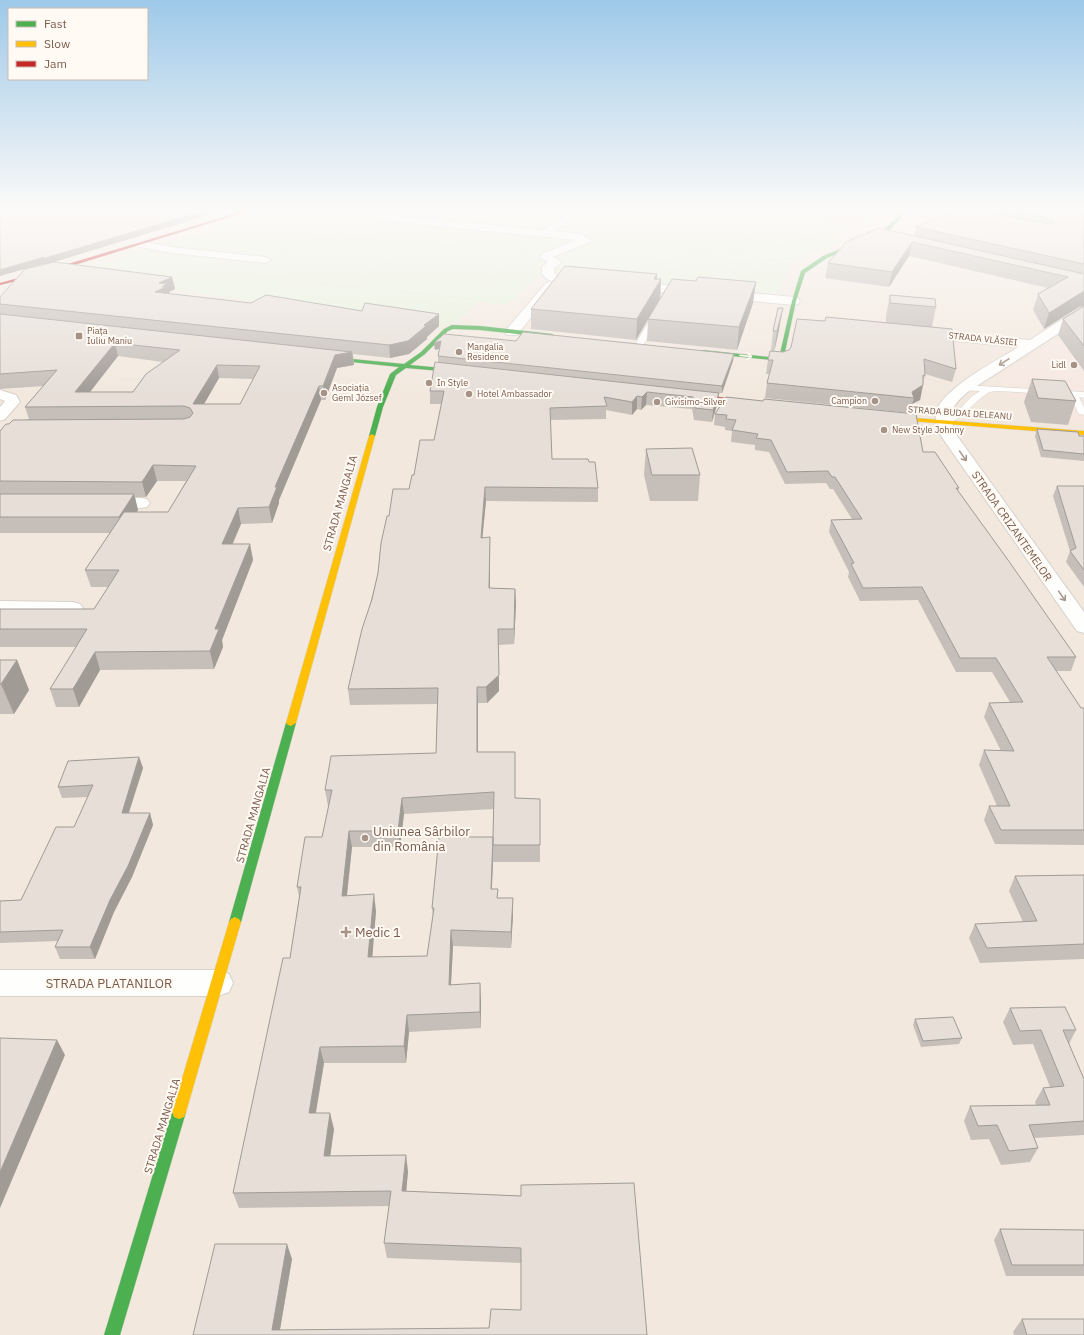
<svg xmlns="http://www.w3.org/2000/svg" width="1084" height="1335" font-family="'IBM Plex Sans',sans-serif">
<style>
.residential{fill:#f2e8de}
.commercial{fill:#f6e8e1}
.industrial{fill:#ede5e0}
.green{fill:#e7f0db}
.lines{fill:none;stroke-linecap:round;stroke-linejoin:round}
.lane-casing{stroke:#d7d1cb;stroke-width:1}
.street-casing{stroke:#d7d1cb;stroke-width:2}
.fast-casing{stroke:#d9d2cb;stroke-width:1}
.slow-casing{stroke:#d9d2cb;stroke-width:1}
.jam-casing{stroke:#d9d2cb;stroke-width:1}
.path-far1{stroke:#dcd5d0;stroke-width:1;stroke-dasharray:0.5 1.5;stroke-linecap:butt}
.path{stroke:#dcd5d0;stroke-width:1.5;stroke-dasharray:0.5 2;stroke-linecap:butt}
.lane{fill:#fefefd;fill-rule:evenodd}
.street{fill:#fefefd;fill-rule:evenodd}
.fast{fill:#4caf50;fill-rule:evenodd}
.slow{fill:#ffc107;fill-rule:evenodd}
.jam{fill:#c62828;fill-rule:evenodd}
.wall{fill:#c6bfb9;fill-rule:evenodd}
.shaded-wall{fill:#a19b96}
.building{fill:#e6ded7;stroke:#a19b96;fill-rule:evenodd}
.oneway{stroke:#fffaf3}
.oneway2{stroke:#a8958b}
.poi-dot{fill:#a69286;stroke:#fffaf3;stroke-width:1.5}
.labels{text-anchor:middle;stroke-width:4;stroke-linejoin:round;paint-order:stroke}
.far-poi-label{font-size:9px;fill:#7a5c4d;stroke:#fffaf3;text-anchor:start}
.far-street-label{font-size:9px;fill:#7a5c4d;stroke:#fffaf3}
.street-label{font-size:11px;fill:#7a5c4d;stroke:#fffaf3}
.near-poi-label{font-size:13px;fill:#7a5c4d;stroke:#fffaf3;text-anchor:start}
.near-street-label{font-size:13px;fill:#7a5c4d;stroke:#fffaf3}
</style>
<rect width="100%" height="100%" fill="#f9f5f0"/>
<!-- residential -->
<rect class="residential" x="0" y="210" width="1084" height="1125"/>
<!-- commercial -->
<polygon class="commercial" points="1066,335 1084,336 1084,423 1068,421 1058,401 1006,397 1000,382 991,381 1051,343"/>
<!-- industrial -->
<polygon class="industrial" points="830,210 898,210 853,228 798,217"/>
<!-- green -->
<polygon class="green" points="272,210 830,210 799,217 853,228 830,238 840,241 791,264 778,292 772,295 559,274 539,274 507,305 477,302 457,323 447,324 441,327 67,275"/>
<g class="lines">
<defs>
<g id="lane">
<polygon points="923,210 932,210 968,218 965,220"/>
<polygon points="653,314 656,314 660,316 642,347 636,347 635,345"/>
<path d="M964 385 1084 392V398L1079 397 1084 407V415L1079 414 1070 397C1058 396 997 389 990 392 976 398 956 428 940 424L938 422 940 420 961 408 971 397 980 391 961 390 960 388Z"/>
</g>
<g id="street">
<path d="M570 210H581L556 231 581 234 591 240 590 242 553 257 562 262 554 268V273L563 280 561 282C554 284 547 280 542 274V267L548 262 539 257 544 253 576 240 375 220 370 217 375 214 544 230Z"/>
<polygon points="139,241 172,247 265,257 271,260 265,263 172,253 135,246 134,244 135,242"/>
<polygon points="550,282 554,283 556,286 517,335 507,335 505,332 507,329 546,283"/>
<polygon points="632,282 794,297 798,298 800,301 798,304 794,305 628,289 626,286 628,283"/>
<path d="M1084 307V317L969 391C952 405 948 411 955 433L1084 612V633L1077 631 939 433C937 426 935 419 936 412 942 389 999 359 1019 347L924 338 919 337 917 334 919 331 924 330 1030 340 1080 308Z"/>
<polygon points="0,390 16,395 20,402 5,419 0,421 0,407 5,401 0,399"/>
<path d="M106 498H141L147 499 150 503 147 507C133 510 114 510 100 507L97 503 100 499Z"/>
<polygon points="0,601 73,602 80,604 83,608 80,612 73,614 0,613"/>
<polygon points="0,970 218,970 229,974 233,983 229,992 218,996 0,996"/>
</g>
<g id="fast">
<polygon points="904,210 908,210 886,234 827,258 805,273 796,301 783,361 701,353 701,351 703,350 779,358 792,301 801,271 823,256 882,232"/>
<polygon points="452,325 480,326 552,334 555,336 552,338 480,330 453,329 448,331 425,354 410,365 464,370 467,372 466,373 406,368 396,375 383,407 375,436 370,437 369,436 377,407 390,374 399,367 323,359 320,357 321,356 404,364 421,352 444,329"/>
<polygon points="291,720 296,723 241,922 239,925 235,927 231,925 229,922 286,723"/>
<polygon points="179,1105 184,1107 186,1112 120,1335 104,1335 172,1112 174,1107"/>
</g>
<g id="slow">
<polygon points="888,416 1084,431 1084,435 886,419 886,417"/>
<polygon points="372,434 375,436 296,723 291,726 288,725 286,723 369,436"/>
<polygon points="235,917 239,919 241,922 186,1112 184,1117 179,1119 174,1117 172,1112 229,922 231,919"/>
</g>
<g id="jam">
<polygon points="247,210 252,210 52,272 0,285 0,283 48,270"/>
<polygon points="689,394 754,401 757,403 754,405 687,397 687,395"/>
</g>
</defs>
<!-- lane casing -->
<use href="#lane" class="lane-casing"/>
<!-- street casing -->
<use href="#street" class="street-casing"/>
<!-- fast casing -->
<use href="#fast" class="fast-casing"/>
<!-- slow casing -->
<use href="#slow" class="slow-casing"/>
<!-- jam casing -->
<use href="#jam" class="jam-casing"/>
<!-- path-far1 -->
<g class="path-far1">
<polyline points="658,218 667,210"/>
<polyline points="746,226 761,210"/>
<polyline points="774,230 820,241"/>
<polyline points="329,238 384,241 467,249 478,244"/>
<polyline points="738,243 785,225 832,237"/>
<polyline points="280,254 311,241 337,235 362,224"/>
<path d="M702 256C711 256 719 255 725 262 715 268 704 267 694 261L695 258Z"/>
<polyline points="722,258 754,246"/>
<polyline points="771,261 788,264"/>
<polyline points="722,264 793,258"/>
<polyline points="718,265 746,279"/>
<polyline points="640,269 737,243 772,247 811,245"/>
<polyline points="666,271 700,265"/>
<polyline points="256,274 254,277 473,299 529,249"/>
<polyline points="749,279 783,247"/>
<polyline points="924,279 957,266"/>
<polyline points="355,286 412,244"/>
</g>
<!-- path -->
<g class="path">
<polyline points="926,371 925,378 941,383"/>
<polyline points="122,379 145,379"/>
</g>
<!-- lane -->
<use href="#lane" class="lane"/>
<!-- street -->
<use href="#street" class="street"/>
<!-- fast -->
<use href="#fast" class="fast"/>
<!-- slow -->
<use href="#slow" class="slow"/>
<!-- jam -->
<use href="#jam" class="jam"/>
</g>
<!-- wall -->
<g class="wall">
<path d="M0 210 208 215 54 262 172 277 175 289 169 292V294L439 326 427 337V339L409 354 390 358 353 354 354 365 337 368 325 400H321L279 500V503L272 523 241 524 233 544H250L253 560 222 640 223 647 214 669 100 670 79 707H56L50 689 76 647H0V609H94L108 587H91L85 570 110 533H0V431L9 424 29 419 25 407 44 386 0 389V297L44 265ZM118 356 163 362 133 392H90ZM219 378 253 379 240 404H204ZM157 481H186L168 512H137L138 510 135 497H146Z"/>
<polygon points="944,210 1084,210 1084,371 1058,335 1063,319 1084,306 1079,307 1044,329 1033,310 1038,294 1048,288 909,256 889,287 825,278 828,263 914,236 916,227 953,212"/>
<polygon points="656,279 661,279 660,299 636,340 531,329 531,309"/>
<polygon points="696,281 753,303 737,350 647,341 648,319"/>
<polygon points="890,295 936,307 932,327 956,369 952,382 925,374 920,400 912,404 910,413 765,398 767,383 770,374 766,374 768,360 771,351 773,331 779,330 774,351 783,352 886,322 886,316"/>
<path d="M516 341 733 361 722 393H719L717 405 712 422 694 420 692 409 646 405 641 410 637 409 632 415 606 410V419L550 420 552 459 589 462 598 488V502L486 501 482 538 490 537V588L515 589 516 604 514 644 498 645 499 691 487 703H478V752L516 798 540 799V862H493V860L492 889 498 898 513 915 511 948 453 946 451 985 481 1000V1028L409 1032 406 1063H324L316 1113 334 1129 330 1156 408 1171 406 1191 521 1196 647 1335H193L292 1259 280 1330 489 1328 521 1310V1263L387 1258 384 1243 389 1206 239 1208 233 1193 290 958 299 897 297 887 322 837 329 806H328L325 790 436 753 437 704 350 705 348 689 378 573 389 516 409 489 414 475 434 440 442 404H430V391L438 363V356L439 349 435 350 434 343ZM494 809 493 837 432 908 433 917 427 956 372 957 376 911 347 896 352 847H400L404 814Z"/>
<polygon points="1032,379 1076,401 1068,425 1031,422 1024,402"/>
<polygon points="726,397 923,452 959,488 958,491 1076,657 1071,671 1056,671 1081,708 1084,708 1084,845 995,844 984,820 989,806 997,806 979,765 984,750 1001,751 984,717 989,703 1010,702 992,672 956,672 918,600 860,601 848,577 849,572 829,532 831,520 852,519 833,489 830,489 826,483 785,484 769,452 755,450 755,445 731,442 732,431 725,430 725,427 714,425 715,414"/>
<polygon points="1037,429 1084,436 1084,461 1041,457 1035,436"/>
<polygon points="646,449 700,475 698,501 650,501 644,475"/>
<polygon points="1057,486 1084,486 1084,587 1066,562 1070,551 1053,496"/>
<polygon points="0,660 17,660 29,690 14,714 0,714"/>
<polygon points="139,757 143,768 129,813 150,813 153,825 132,877 114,912 95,959 60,959 55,947 58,941 0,943 0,901 21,900 74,827 88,797 62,798 58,787"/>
<polygon points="1084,875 1084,959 980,963 969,938 975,924 1023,922 1009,891 1015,876"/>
<polygon points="1010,1008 1076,1030 1069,1044 1084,1079 1084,1135 1034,1138 1038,1148 1030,1162 1001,1165 989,1139 971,1140 964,1121 970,1106 1036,1105 1035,1102 1043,1088 1050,1087 1033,1044 1013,1045 1003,1022"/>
<polygon points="915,1019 962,1038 959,1044 921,1047 913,1025"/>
<polygon points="1000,1229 1084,1230 1084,1276 1006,1276 994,1240"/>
<polygon points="1022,1319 1084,1335 1014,1335 1013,1332"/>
</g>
<!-- shaded-wall -->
<g class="shaded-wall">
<polygon points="207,210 208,215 44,265 43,264 0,276 0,270"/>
<polygon points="912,242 909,256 889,287 892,272"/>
<polygon points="657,274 656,288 661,279 660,299 636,340 637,319 654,279"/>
<polygon points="172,277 175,289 169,292 170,297 155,292 159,283"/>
<polygon points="756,282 753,303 737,350 739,327"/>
<polygon points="1084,291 1084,306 1079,307 1044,329 1049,313"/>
<polygon points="783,308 779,330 774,353 777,331"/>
<polygon points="439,314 439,326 427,337 427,339 409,354 390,358 389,345 424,325"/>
<polygon points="441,341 441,348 435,350 434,343"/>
<polygon points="115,343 118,356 79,406 75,392"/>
<polygon points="352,352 354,365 337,368 325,400 323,386 335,355"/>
<polygon points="734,354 733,361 722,393 722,386"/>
<polygon points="217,365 219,378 196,418 193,404"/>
<polygon points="923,385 920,400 912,404 914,398 912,392"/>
<polygon points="319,386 321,400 279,500 279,503 272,523 269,507 275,487"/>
<polygon points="647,392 646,405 641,410 642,397"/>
<polygon points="719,393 717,405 712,422 713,410"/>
<polygon points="637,396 637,409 632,415 632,402"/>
<polygon points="153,465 157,481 146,497 142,482"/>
<polygon points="485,487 486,501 481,552 481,538"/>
<polygon points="134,494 138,510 123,534 119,517"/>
<polygon points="238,508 241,524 225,560 222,544"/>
<polygon points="490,537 490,603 489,588"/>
<polygon points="250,544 253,560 222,640 223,647 214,669 210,651 215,629"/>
<polygon points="515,589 516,604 514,644 514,629"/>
<polygon points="498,629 499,691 487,703 486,687"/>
<polygon points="95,652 100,670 79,707 73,689"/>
<polygon points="17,660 29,690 14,714 1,684"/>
<polygon points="477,687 478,703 478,768 477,752"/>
<polygon points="139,757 143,768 125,824 122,813"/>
<polygon points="402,798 404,814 400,847 398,831"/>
<polygon points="150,813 153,825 132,877 114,912 95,959 90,947 110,900"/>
<polygon points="349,831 352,847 345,912 342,896"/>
<polygon points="493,845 493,860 491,906 491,889"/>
<polygon points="374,894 376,911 371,973 368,957"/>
<polygon points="513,898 513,915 511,948 511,932"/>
<polygon points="451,930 453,946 450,1001 449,985"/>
<polygon points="480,983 481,1000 481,1028 480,1012"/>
<polygon points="407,1015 409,1032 406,1063 404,1046"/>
<polygon points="57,1040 65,1055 0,1208 0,1172"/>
<polygon points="320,1047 324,1063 313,1129 309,1113"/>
<polygon points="330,1113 334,1129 328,1172 324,1156"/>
<polygon points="406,1155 408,1171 405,1206 402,1191"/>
<polygon points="287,1244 292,1259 279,1335 272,1330"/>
</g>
<!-- building -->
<g class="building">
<polygon points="0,210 207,210 42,259 44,257 0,270"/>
<polygon points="958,210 976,210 1050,224 1054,222 1053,220 1032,214 1011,210 1084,210 1084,264 916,227"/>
<polygon points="879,228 1084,274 1084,291 1049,313 1038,294 1068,277 912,242 892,272 828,263 846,242"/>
<polygon points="54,262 172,277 159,283 167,284 162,287 166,287 155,292 251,303 266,295 362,311 365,303 439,314 424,325 426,326 408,341 389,345 0,304 0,297 25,269"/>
<polygon points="565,266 657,274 654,279 661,279 637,319 531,309"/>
<polygon points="698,277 756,282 739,327 648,319 672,279 696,281"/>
<polygon points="890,295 935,299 936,307 890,303"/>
<polygon points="1084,306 1084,346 1063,319"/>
<polygon points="778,308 783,308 777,331 773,331"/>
<path d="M0 314 352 352 335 355 323 386H319L275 487H277L269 507 238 508 222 544H250L215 629H219L210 651 95 652 73 689H50L87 629H0V609H94L119 570H85L124 512H168L196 466 153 465 142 482 0 481V431L6 424H9L13 420 184 419 190 417 193 413 190 408 184 406 25 407 57 370 0 374ZM115 343 180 350 146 374 133 392H75ZM217 365 260 366 240 404H193Z"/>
<polygon points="826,317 952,329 956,369 924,359 925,376 923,375 923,385 912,392 914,398 767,383 773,360 768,360 770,351 783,352 789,350 791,347 797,319 825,321"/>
<polygon points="523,332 734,354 722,386 438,356 441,341 434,343 444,334 516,341"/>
<path d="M435 362 719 393 713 410 695 408 693 397 647 392 642 397 637 396 632 402 604 397 607 406 550 408 552 459H588L589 462H595L598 488 485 487 481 538 490 537 489 588 515 589 514 629H498L499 675 486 687H477V752H515V798L540 799V845H493V837L491 889H498L497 898H513L511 932 451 930 449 985 480 983V1012L407 1015 404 1046 320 1047 309 1113H330L324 1156 406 1155 402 1191 521 1196V1185L634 1183 647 1335H193L215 1244H287L272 1330 489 1328 491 1309 521 1310V1248L384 1243 391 1191 233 1193 283 958H290L301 887H297L305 837H322L332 790H325L331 756 436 753 438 688 348 689 362 629 372 599 378 573 381 543 387 516H389L393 489H409L412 475H414L420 440H434L444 391H430ZM494 792 493 837H439L432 908H434L427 956 368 957 374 894 342 896 349 831H398L402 798Z"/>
<polygon points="1032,379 1065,381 1076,401 1038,398"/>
<polygon points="726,397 763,401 764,399 916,414 923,452 935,452 959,488 956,488 1008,560 1076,657 1047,657 1081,708 1084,708 1084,830 1001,830 989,806 1010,806 984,750 1014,751 989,703 1023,702 996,658 960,658 922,587 863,588 851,564 854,563 831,520 862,519 835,477 832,477 828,471 787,472 771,440 756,438 758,434 732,430 736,420 726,419 727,415 715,414"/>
<polygon points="1037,429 1078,432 1079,436 1084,436 1084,454 1043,450"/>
<polygon points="692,448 700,475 652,475 646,449"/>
<polygon points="1057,486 1084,486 1084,570 1070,551 1076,548"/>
<polygon points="0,494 134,494 119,517 0,517"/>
<polygon points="0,660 17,660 1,684 0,684"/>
<polygon points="139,757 122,813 150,813 128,866 110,900 90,947 55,947 63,930 0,932 0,901 21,900 56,827 74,827 93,785 58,787 68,761"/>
<polygon points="1084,875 1084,944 987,948 975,924 1037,921 1015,876"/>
<polygon points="1065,1007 1076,1030 1063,1030 1084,1079 1084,1121 1029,1125 1038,1148 1009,1151 997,1125 978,1126 970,1106 1050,1105 1043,1088 1064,1086 1041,1030 1020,1031 1010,1008"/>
<polygon points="953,1017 962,1038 923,1041 915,1019"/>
<polygon points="0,1038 57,1040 0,1172"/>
<polygon points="1000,1229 1084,1230 1084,1265 1012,1265"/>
<polygon points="1022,1319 1084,1319 1084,1335 1027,1335"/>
</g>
<!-- one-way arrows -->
<defs><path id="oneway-shaft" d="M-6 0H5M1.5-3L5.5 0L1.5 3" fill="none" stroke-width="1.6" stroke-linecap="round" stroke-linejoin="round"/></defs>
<use class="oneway" href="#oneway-shaft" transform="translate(746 356) rotate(6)"/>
<g class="oneway2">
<use href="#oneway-shaft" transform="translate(1004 362) rotate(147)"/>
<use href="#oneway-shaft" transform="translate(963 456) rotate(55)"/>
<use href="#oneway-shaft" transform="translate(1062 596) rotate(55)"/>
</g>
<!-- sky -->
<linearGradient id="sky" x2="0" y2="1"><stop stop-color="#9ec9e9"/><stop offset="0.53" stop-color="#fcfaf8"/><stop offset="1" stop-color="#fcfaf8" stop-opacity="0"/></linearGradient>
<rect width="1084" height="396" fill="url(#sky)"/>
<!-- markers -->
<g class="poi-dot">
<rect x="75" y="332" width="8" height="8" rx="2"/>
<circle cx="459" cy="352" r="4"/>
<circle cx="1074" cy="365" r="4"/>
<circle cx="429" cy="383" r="4"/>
<circle cx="324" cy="393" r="4"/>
<circle cx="469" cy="394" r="4"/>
<circle cx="875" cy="401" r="4"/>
<circle cx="657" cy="402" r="4"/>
<circle cx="884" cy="430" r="4"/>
<circle cx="365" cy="838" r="4"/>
<path d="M344 926h4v4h4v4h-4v4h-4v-4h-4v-4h4z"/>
</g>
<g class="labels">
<!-- far-poi labels -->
<g class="far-poi-label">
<text x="87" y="334">Piața<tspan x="87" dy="10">Iuliu Maniu</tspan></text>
<text x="467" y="350">Mangalia<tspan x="467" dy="10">Residence</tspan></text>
<text x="1066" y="368" text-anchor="end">Lidl</text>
<text x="437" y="386">In Style</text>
<text x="332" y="391">Asociația<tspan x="332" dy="10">Geml József</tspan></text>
<text x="477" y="397">Hotel Ambassador</text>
<text x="867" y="404" text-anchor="end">Campion</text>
<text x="665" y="405">Givisimo-Silver</text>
<text x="892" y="433">New Style Johnny</text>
</g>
<!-- far-street labels -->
<g class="far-street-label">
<text transform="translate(983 339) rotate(6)" y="3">STRADA VLĂSIEI</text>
<text transform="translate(960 413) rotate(4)" y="3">STRADA BUDAI DELEANU</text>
</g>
<!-- street labels -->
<g class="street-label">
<text transform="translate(340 503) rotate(-74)" y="4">STRADA MANGALIA</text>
<text transform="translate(1012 526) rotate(55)" y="4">STRADA CRIZANTEMELOR</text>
<text transform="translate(253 815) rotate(-74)" y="4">STRADA MANGALIA</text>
<text transform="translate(162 1126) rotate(-73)" y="4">STRADA MANGALIA</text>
</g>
<!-- near-poi labels -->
<g class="near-poi-label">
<text x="373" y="836">Uniunea Sârbilor<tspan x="373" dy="15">din România</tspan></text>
<text x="355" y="937">Medic 1</text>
</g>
<!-- near-street labels -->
<g class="near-street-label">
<text x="109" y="988">STRADA PLATANILOR</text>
</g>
</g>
<!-- legend -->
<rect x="8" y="8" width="140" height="72" fill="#fffaf3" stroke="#cabbb1"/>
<rect x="16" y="21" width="20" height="6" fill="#4caf50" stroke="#cabbb1"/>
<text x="44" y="28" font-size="12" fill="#7a5c4d">Fast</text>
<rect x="16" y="41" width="20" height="6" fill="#ffc107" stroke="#cabbb1"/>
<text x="44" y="48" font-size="12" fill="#7a5c4d">Slow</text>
<rect x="16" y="61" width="20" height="6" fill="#c62828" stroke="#cabbb1"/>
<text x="44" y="68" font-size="12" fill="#7a5c4d">Jam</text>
</svg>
